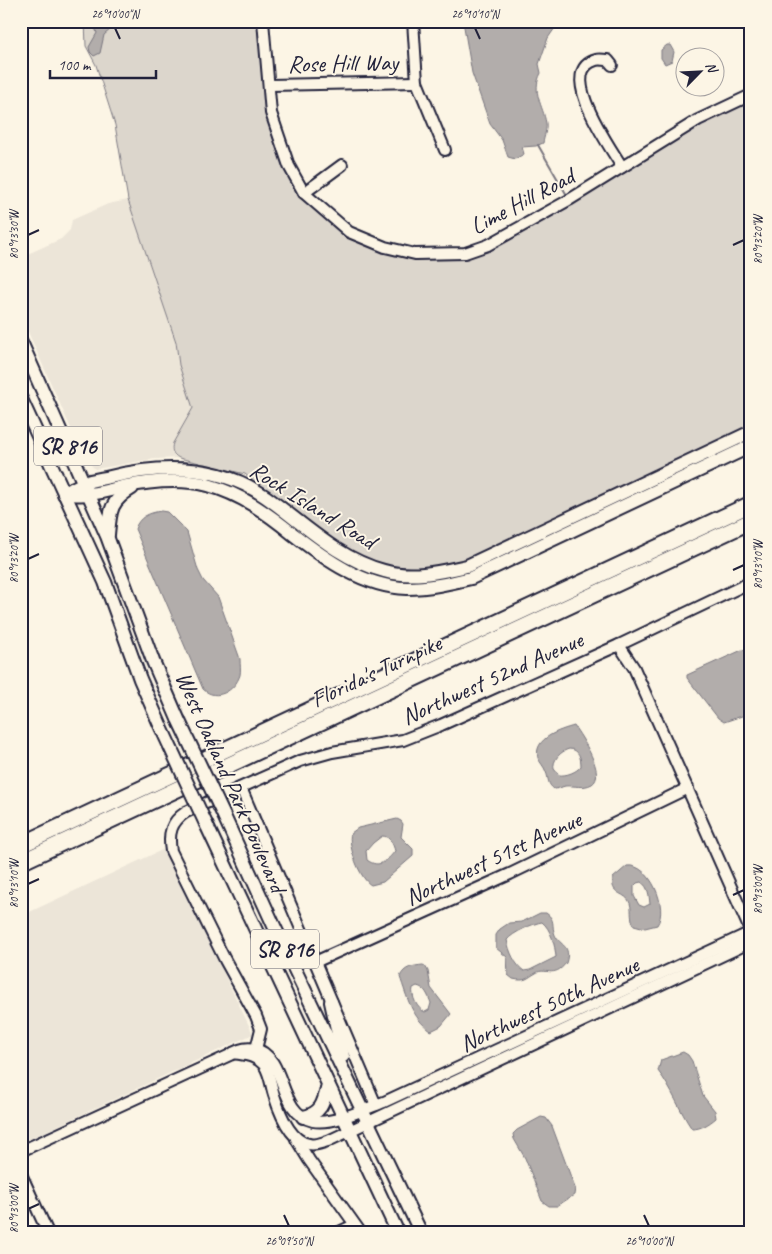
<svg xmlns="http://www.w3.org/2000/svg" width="772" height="1254" font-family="Caveat,sans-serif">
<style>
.built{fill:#ece5d8}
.green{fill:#dcd6cc;stroke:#7f7c84}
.water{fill:#b2adab;stroke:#78757e;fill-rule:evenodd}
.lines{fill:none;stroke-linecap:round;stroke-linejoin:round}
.stream{stroke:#78757e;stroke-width:2}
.minor-casing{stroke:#22223b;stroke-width:14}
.major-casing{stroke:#22223b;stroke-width:16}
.highway-casing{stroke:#22223b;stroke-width:19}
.minor{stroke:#fcf5e5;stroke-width:10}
.major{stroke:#fcf5e5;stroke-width:12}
.highway{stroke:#fcf5e5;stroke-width:15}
.major-bridge-casing{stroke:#22223b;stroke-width:16;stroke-linecap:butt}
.major-bridge{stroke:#fcf5e5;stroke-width:12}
.ticks{fill:none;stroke:#22223b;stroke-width:2}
.labels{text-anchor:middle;stroke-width:4;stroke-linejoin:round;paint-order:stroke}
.shield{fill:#fcf5e5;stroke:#63616e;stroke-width:1}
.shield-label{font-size:22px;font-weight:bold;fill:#22223b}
.street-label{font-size:24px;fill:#22223b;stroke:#fcf5e5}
.neatline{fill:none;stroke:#22223b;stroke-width:2}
.ticks-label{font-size:12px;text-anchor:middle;fill:#22223b}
</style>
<rect width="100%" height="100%" fill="#fcf5e5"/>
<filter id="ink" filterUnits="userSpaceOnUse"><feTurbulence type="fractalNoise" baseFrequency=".02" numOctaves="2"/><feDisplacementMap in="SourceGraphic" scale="10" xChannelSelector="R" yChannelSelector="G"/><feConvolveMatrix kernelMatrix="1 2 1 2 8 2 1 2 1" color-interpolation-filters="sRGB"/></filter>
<g filter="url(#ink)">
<!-- built -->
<g class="built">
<polygon points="128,200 176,342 179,365 193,408 171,449 174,456 179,458 154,459 95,469 84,458 21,316 21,257 61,239 70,230 72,220 108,204"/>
<polygon points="164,849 253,1034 21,1143 21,916"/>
</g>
<!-- green -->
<path class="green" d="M85 21H263L271 113 304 193 349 232 415 254 465 253 751 95V428L467 562 411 574 366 561 317 531 245 474 179 458C172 454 171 450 173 443L193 408 179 365 176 342 128 200 115 125 96 65 86 46Z"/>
<!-- water -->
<g class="water">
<polygon points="95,21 112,21 111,29 104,35 100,53 94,56 90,52 89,47 97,33 94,25"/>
<path d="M463 21H564L557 25 548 38 539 64 541 73C531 92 543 105 546 123 547 129 544 137 543 143L536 146 522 147 524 154 515 159 508 157 502 140 490 124 472 73Z"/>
<polygon points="667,45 670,45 674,52 672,61 665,64 661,58 661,50"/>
<path d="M161 511 167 512 187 532 198 570 203 580 218 597 240 659C240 665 241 670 240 675 235 691 216 702 203 689L135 529C139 517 148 513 161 511Z"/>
<polygon points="742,650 751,652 751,713 724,722 718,718 687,678 687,675"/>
<path d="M574 726C581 736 607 775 592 784 583 789 574 785 565 786 561 787 558 789 554 789 547 784 549 779 546 772 544 766 540 763 538 758 533 738 560 730 574 726ZM569 749C579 749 581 758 581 766 577 772 566 776 559 775L554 769C552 760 561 751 569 749Z"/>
<path d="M397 819 401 821 403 824 401 837 413 849V856L383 882 371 885C360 879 347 845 351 833L358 828ZM382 836C390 836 393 844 395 851 387 861 379 869 367 860L366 851 373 843Z"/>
<path d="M627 866C650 863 669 908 657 925L645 928 634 925C629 917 633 908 629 901 624 892 610 895 613 878ZM641 882C649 887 649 896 650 904L644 907 639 905 634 896V886L637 883Z"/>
<path d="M540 913H546C556 920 551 925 555 935 560 946 572 945 566 963 554 979 545 967 536 973 527 978 526 982 513 979L508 975 507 957 496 948V935L500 929 509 923 522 922ZM542 922C551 929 555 945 556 957L530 970 524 971C515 965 509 951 507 940 512 933 534 923 542 922Z"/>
<path d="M423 965 425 966 428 971 431 988 451 1014 441 1026 431 1031C412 1018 407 997 400 977 404 967 413 966 423 965ZM417 986C426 988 428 996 431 1003L429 1010 425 1012C417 1009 411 996 413 988Z"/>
<path d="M683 1052 688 1055 692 1061 703 1096 715 1111 716 1118C709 1124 701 1129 692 1129 679 1110 672 1089 658 1071L661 1060Z"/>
<polygon points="541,1117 546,1118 552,1126 575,1188 574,1195 557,1206 549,1206 542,1201 525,1158 514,1139 513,1134 517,1130"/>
</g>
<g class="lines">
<!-- stream -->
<polyline class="stream" points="538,145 568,197"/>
<defs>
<g id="minor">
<polyline points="263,21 271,113 289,166 304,193 349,232 385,247 415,254 465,253 488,245 569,200 698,120 751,95"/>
<polyline points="413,21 417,82 445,150"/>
<path d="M612 65 608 60C604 60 599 59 596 60 555 71 611 148 622 167"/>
<polyline points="270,85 417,82"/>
<polyline points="304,193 342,165"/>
<polyline points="619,645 634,668 751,932"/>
<polyline points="241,788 376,1105"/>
<polyline points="315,962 510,874 688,788"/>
<path d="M256 1049 261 1029 256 1016 225 960 171 851C168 833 171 822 186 812L300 761 332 752 403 740 441 725 619 645 751 582"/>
<path d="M233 1053C244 1055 256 1055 264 1065 270 1073 271 1086 274 1095 279 1111 290 1141 309 1144 315 1146 321 1143 328 1141L751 942"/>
<polyline points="296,1139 309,1160 361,1233"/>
<path d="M21 1151 230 1055C245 1044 262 1046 273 1063 285 1082 286 1115 313 1121 333 1125 365 1109 384 1102L751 932"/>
<polyline points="21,1174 48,1233"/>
<polyline points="337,1233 354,1225"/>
</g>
<g id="major">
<polyline points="21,342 107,536 153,661 178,719"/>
<polyline points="21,399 105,582 140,679 161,727"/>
<path d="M64 494C70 490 77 486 84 483 92 480 101 479 110 477 164 464 219 464 266 497 304 524 338 559 384 571 412 579 440 572 467 566L751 432"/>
<path d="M66 494C73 494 81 495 89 494 100 493 111 490 122 487 151 481 180 478 208 485 241 494 267 513 293 534 325 559 364 587 407 588 429 588 450 583 471 578L751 446"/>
<path d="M108 535C110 511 110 501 132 488"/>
<polyline points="224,816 275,928 421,1233"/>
<polyline points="206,824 398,1233"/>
<polyline points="331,1002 343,1056"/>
<path d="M303 1117C322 1114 324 1101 328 1085"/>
</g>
<g id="highway">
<polyline points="21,845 751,504"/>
<polyline points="21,862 751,521"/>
</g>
</defs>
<!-- minor casing -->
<use href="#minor" class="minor-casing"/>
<!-- major casing -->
<use href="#major" class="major-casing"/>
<!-- highway casing -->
<use href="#highway" class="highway-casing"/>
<!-- minor -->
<use href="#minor" class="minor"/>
<!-- major -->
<use href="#major" class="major"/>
<!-- highway -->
<use href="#highway" class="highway"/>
<defs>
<g id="major-bridge">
<polyline points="178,719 224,816"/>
<polyline points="161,727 206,824"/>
</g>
</defs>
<!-- major-bridge casing -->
<use href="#major-bridge" class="major-bridge-casing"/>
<!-- major-bridge -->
<use href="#major-bridge" class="major-bridge"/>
</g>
</g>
<!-- ticks -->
<path class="ticks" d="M115 28 120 39M475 28 480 39M28 235 39 230M733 245 744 240M28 559 39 554M733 570 744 565M28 884 39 879M733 895 744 890M28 1209 39 1204M284 1215 289 1226M644 1215 649 1226"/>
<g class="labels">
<!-- shield labels -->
<g class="shield">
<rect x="34" y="426.5" width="68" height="39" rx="4"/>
<rect x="251" y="929.5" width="68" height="39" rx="4"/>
</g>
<g class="shield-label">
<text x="68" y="454">SR 816</text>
<text x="285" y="957">SR 816</text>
</g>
<!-- street labels -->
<g class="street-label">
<text transform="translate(343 63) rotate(-1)" y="8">Rose Hill Way</text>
<text transform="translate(522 201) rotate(-28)" y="8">Lime Hill Road</text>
<text transform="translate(313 505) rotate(32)" y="8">Rock Island Road</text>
<text transform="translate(376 671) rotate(-25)" y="8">Florida's Turnpike</text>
<text transform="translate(492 678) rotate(-24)" y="8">Northwest 52nd Avenue</text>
<text transform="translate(231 782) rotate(66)" y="8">West Oakland Park Boulevard</text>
<text transform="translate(493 858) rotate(-25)" y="8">Northwest 51st Avenue</text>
<text transform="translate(549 1004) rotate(-25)" y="8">Northwest 50th Avenue</text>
</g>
</g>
<!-- margin -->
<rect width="772" height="1254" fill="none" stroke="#fcf5e5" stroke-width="55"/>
<!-- north arrow -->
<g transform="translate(700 72) rotate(66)"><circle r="24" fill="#fcf5e5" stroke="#a5a1a1"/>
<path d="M0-4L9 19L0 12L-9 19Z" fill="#22223b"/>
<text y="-8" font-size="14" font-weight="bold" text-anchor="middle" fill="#22223b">N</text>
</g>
<!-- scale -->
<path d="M50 70v8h106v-8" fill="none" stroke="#22223b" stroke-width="2.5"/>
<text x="58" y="70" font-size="15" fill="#22223b" stroke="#fcf5e5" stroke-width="4" paint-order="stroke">100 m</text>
<rect x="28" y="28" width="716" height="1198" class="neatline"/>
<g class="ticks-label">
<text x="115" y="18">26°10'00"N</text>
<text x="475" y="18">26°10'10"N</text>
<text transform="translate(14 235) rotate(-90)" y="4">80°13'30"W</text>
<text transform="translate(758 240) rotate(-90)" y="4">80°13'20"W</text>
<text transform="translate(14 559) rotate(-90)" y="4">80°13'20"W</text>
<text transform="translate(758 565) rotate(-90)" y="4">80°13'10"W</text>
<text transform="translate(14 884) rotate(-90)" y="4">80°13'10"W</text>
<text transform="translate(758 890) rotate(-90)" y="4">80°13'00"W</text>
<text transform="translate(14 1209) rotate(-90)" y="4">80°13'00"W</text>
<text x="289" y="1245">26°09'50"N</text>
<text x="649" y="1245">26°10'00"N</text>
</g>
</svg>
